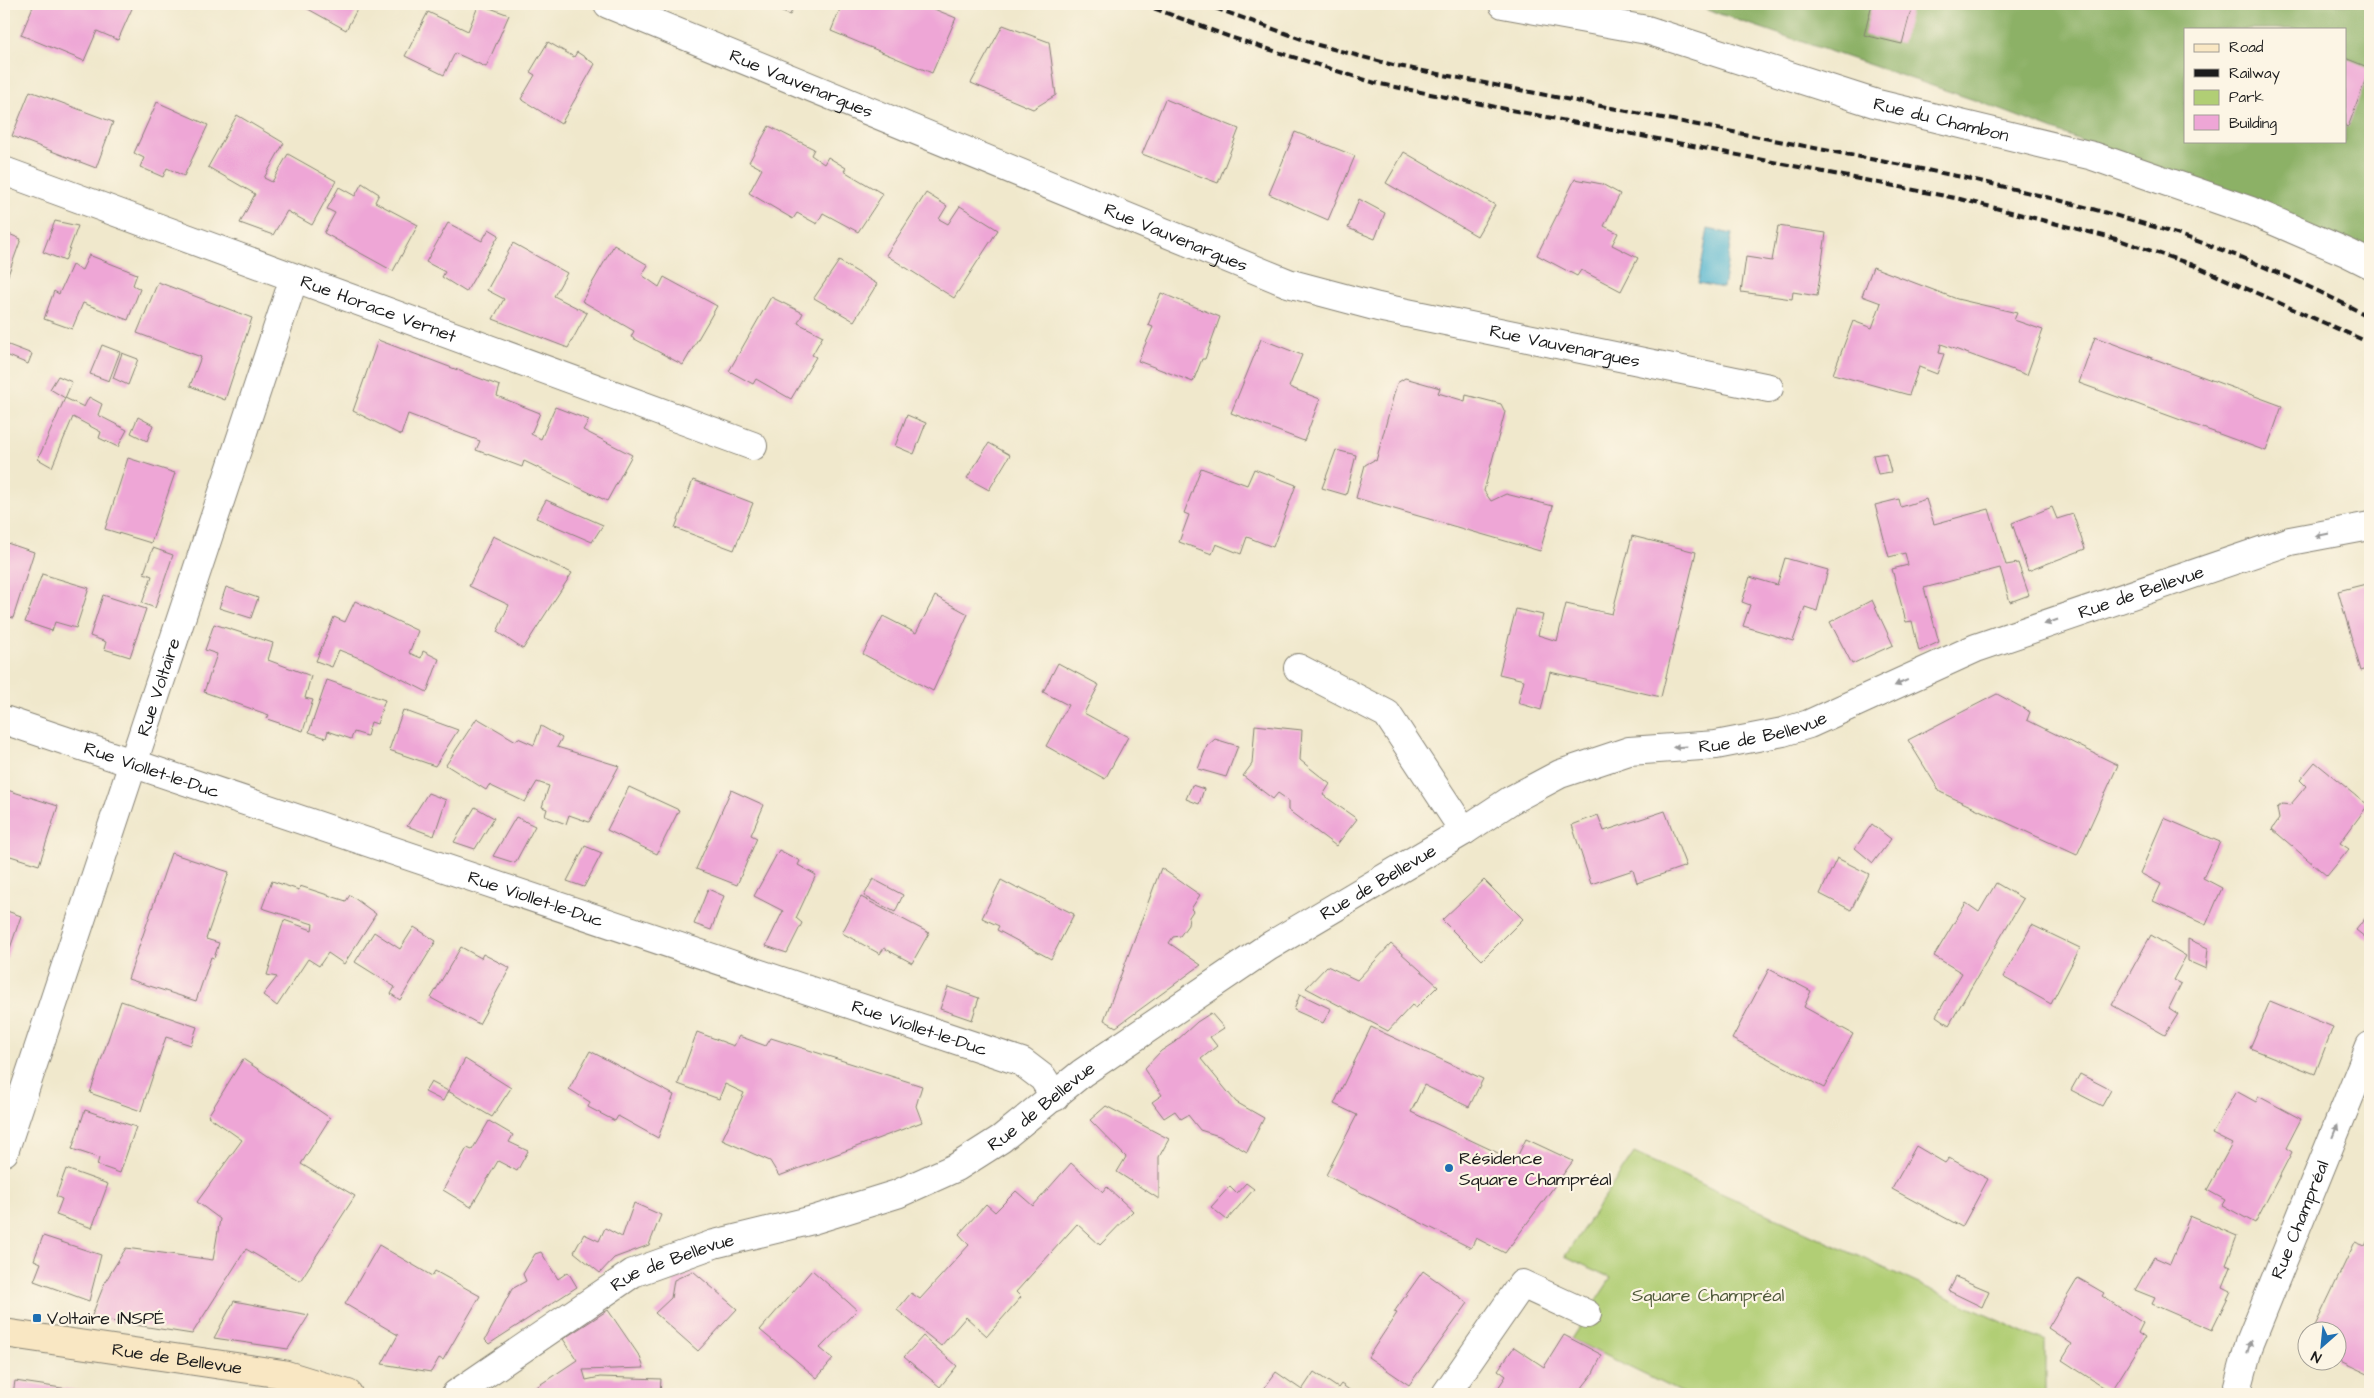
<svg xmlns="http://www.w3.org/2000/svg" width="2374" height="1398" font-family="'Architects Daughter',sans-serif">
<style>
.green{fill:#b1ce75;stroke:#667548}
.forest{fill:#8cb166;stroke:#546641;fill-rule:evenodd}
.water{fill:#50b4cf;stroke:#366876}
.building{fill:#eea6d6}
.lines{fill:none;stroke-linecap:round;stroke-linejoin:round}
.minor-casing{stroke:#868274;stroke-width:30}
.secondary-casing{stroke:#868274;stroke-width:30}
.minor{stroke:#fff;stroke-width:28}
.secondary{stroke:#f9e7c3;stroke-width:28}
.rail{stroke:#1c1c1c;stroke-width:4;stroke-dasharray:8 4;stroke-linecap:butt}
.oneway{fill:#999}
.poi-dot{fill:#1f6fb2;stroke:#fcf5e5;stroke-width:2}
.labels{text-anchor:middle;stroke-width:4.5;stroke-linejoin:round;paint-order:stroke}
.street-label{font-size:18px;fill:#1c1c1c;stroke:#fcf5e5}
.poi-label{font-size:18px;fill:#1c1c1c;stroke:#fcf5e5;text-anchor:start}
.park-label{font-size:18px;fill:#505a3b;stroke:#fcf5e5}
</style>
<rect width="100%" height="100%" fill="#fcf5e5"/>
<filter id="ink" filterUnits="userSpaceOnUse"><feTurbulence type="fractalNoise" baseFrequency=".02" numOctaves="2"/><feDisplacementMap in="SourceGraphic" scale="10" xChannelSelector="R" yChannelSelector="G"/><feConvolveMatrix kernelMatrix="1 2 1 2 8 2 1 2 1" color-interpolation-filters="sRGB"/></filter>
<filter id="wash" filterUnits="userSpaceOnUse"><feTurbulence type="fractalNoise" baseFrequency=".0096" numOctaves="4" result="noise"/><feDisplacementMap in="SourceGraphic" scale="20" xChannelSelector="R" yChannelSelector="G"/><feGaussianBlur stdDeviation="1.12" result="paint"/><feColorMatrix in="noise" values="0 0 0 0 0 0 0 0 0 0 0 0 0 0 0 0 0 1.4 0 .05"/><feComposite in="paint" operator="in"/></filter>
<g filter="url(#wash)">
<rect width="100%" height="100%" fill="#f0e8cc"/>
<!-- green -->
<polygon class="green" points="1634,1153 2045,1342 2045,1394 1684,1394 1571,1339 1611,1278 1565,1256"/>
<!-- forest -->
<path class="forest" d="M1690 4H2370V255L2322 232 1980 102ZM2185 29H2345V141H2185Z"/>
<!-- water -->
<polygon class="water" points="1708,229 1732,234 1723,288 1698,283"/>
<g id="blocks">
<!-- building -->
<g class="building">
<polygon points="34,4 134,4 118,40 97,31 84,61 21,35"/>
<polygon points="299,4 360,4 346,30"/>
<polygon points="479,4 509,15 486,67 455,53 444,75 405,56 428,12 468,31"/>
<polygon points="761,4 795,4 790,15"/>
<polygon points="842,4 922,4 956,18 932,73 831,31"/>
<polygon points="1872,4 1901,4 1912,6 1902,44 1864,35"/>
<polygon points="1003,25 1049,42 1056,95 1033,109 971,83"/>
<polygon points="548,42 574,57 577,52 595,64 561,124 521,99 535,75 530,72"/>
<polygon points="2345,58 2370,68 2348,127 2345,126"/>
<polygon points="30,91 113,122 96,168 12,136"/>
<polygon points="1165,99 1239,129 1218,183 1142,154"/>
<polygon points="157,102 208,125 184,176 167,168 163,177 140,167 144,158 134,153"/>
<polygon points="237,115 284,143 264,178 272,182 288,154 336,181 312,225 287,211 273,235 240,223 255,194 208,167"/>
<polygon points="769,126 814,149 811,155 824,164 828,157 846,168 844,171 883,194 858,232 823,213 817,224 797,213 793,219 749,193 762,169 749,162"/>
<polygon points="1295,132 1355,156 1328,220 1269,194"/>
<polygon points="1404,152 1495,205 1477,236 1386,183"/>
<polygon points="1575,179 1602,184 1620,194 1604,226 1618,233 1612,245 1638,258 1621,291 1581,270 1577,276 1537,255"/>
<polygon points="362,183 379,194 375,202 418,225 393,271 324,233 335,213 327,209 339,187 355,196"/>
<polygon points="926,193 947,206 939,219 948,224 960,206 998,230 954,298 886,255"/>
<polygon points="1359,199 1385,213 1375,239 1348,228"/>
<polygon points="55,221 78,226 65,261 43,252"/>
<polygon points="448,223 482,241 489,229 499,235 466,292 442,277 445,272 426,262"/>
<polygon points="1778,226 1826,233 1817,296 1793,292 1792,299 1741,292 1746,257 1772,261"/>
<polygon points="4,232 21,239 4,286"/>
<polygon points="513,243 567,273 554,296 587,313 568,348 493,319 504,299 487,290"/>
<polygon points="614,245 648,265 642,275 659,287 664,277 717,306 683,365 631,337 634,331 582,301"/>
<polygon points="89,255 137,274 133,285 140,289 128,320 83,303 72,329 44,319 54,291 59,294 72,265 82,270"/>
<polygon points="839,261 877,284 854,321 814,298"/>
<polygon points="1873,267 1957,299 2017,313 2014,320 2043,330 2027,375 1941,344 1939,353 1944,354 1937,374 1919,367 1909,395 1833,374 1853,321 1872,328 1881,303 1862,296"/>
<polygon points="158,282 252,318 225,400 190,386 201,357 137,333"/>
<polygon points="1161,293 1220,317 1205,359 1202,359 1193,382 1138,361 1153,327 1148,325"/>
<polygon points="771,297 803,313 798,323 823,336 812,355 816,357 791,399 756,379 753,384 729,371"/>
<polygon points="2095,337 2282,406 2266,451 2079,383"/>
<polygon points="1261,339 1302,355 1289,387 1320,399 1304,441 1231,413"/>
<polygon points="378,340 500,386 497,396 540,413 531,434 541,439 555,407 589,420 583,430 632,455 607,501 524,461 522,467 476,450 480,441 408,414 401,435 353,411"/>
<polygon points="6,344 32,354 28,364 4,354"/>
<polygon points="102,345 120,352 109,381 90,374"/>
<polygon points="122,353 138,359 128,385 113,378"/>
<polygon points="58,376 72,382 65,398 50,389"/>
<polygon points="1405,378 1440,388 1438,393 1465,401 1466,395 1501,404 1505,412 1484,491 1491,501 1506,494 1553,506 1540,551 1356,498 1365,465 1374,460 1376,461 1397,383"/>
<polygon points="89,397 102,404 98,415 127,430 118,447 99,438 101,432 73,417 52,467 38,459 65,398 84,407"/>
<polygon points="907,415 926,423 914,454 895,446"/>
<polygon points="138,417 153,425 147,441 131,433"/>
<polygon points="989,443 1010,455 989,490 967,478"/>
<polygon points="1336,450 1356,455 1346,495 1322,488"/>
<polygon points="1886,453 1891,472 1878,474 1873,455"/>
<polygon points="128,458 175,473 151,543 105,529"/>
<polygon points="1201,468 1247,485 1254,469 1296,485 1273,547 1247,537 1241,554 1216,544 1212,554 1179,542 1189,515 1184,513"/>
<polygon points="693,480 753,503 734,550 675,528"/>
<polygon points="1899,499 1901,507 1926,499 1934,524 1989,509 2006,565 2018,563 2029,595 2010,602 2000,568 1924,588 1939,642 1919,651 1912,621 1906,622 1892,569 1908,565 1905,553 1889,557 1875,505"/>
<polygon points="546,500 603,525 592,542 536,518"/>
<polygon points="2052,507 2057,519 2073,514 2085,549 2028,571 2012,523"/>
<polygon points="493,536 572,573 523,649 497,632 509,605 469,586"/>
<polygon points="1632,536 1696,552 1661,697 1550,672 1541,710 1518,703 1524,680 1499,674 1516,609 1543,615 1538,635 1557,641 1566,604 1612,614"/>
<polygon points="4,542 34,552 13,618 4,615"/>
<polygon points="153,548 173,555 155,608 142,603 152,576 144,573"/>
<polygon points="1785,558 1828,570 1817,611 1805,607 1793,641 1743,626 1750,605 1742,602 1750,577 1777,585"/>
<polygon points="42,574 89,588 76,628 55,622 52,631 25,622"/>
<polygon points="2370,583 2370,668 2361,671 2338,591"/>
<polygon points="226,587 258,598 251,618 219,608"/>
<polygon points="103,595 146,609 130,657 104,649 106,642 90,636"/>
<polygon points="935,596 968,614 933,691 863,654 883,616 916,633"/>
<polygon points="1872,600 1893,645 1852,664 1830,622"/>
<polygon points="355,601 418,631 409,653 421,658 423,651 439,659 427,692 367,661 339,650 332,667 316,661 334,617 345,622"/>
<polygon points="214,624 273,643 268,660 311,676 305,698 313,700 303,731 267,719 269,715 204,692 217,654 205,650"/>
<polygon points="1058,663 1099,685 1084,713 1128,737 1105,779 1046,746 1068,705 1043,692"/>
<polygon points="327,680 385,700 377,724 371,722 367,736 354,732 351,739 328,731 326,738 309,732"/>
<polygon points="1997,694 2030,712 2027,720 2118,765 2077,855 1940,792 1908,740"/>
<polygon points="403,710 458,730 435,766 389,750"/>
<polygon points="477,718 516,741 518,738 534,745 541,726 562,738 557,747 619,766 589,822 569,815 566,824 545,816 547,809 542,807 549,786 537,782 525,802 489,785 486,790 446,765"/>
<polygon points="1255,725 1302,730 1300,760 1330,784 1323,795 1357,819 1336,846 1288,810 1288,800 1278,793 1273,799 1243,776 1252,764"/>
<polygon points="1215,739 1238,746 1226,777 1198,769 1207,746"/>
<polygon points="2315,762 2368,805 2340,843 2349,849 2327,876 2272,829 2279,819 2277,808 2282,804 2290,805 2297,797 2306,786 2300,780"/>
<polygon points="1192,785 1204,789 1199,804 1186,799"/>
<polygon points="629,787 679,810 657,854 607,830"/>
<polygon points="4,789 58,806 39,865 4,854"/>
<polygon points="731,790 764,805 751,835 757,838 737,885 696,869"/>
<polygon points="428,793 446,800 434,836 407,826"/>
<polygon points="475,807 494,818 475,849 454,842"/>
<polygon points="1665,811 1686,866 1637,883 1633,870 1591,884 1572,825 1598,815 1604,831"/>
<polygon points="516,817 535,826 515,863 493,856"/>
<polygon points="2164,818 2220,842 2203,878 2222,888 2206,925 2153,901 2161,884 2140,873"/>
<polygon points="1872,824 1891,839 1873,863 1855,848"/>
<polygon points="585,846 602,853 584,887 567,881"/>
<polygon points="779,850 800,861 798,865 816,875 796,918 802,923 787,953 766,946 783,911 754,896"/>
<polygon points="171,853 229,872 206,939 219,943 214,958 211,957 196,1001 128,979"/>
<polygon points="1837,858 1869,874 1851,910 1820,894"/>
<polygon points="1161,868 1200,895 1191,909 1193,911 1189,917 1188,925 1180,936 1173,937 1169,943 1201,965 1116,1027 1104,1020"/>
<polygon points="873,879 903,895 895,912 864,896"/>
<polygon points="1001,880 1018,889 1019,887 1074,914 1051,959 997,930 999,926 982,918"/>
<polygon points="1484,880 1523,919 1482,960 1442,920"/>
<polygon points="272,881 299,890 300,886 346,901 350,895 376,914 344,964 328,953 319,966 308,959 277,1006 263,995 277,977 267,975 284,920 312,930 313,924 262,908"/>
<polygon points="1996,883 2023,899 1949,1025 1936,1016 1962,973 1934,956 1966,903 1979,912"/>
<polygon points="708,889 724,896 711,930 694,924"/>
<polygon points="861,897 929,933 912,963 884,948 880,954 842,933"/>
<polygon points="4,910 21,916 5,963 4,963"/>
<polygon points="2370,912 2370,941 2356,930"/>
<polygon points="2032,925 2080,948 2051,1004 2003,977"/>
<polygon points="414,927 436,941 400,1000 391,994 395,987 355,962 374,932 400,949"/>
<polygon points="2151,935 2186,956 2173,980 2181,984 2169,1008 2178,1014 2165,1035 2112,1005"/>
<polygon points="2188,939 2208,948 2206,969 2188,961"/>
<polygon points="1391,944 1438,986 1416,1008 1412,1005 1388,1031 1306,988 1327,966 1357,980"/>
<polygon points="461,947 481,958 483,954 510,968 479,1024 431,998"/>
<polygon points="1769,969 1811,991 1804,1007 1853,1034 1824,1088 1732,1039"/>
<polygon points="948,987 979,998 972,1020 940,1009"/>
<polygon points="1300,994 1331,1009 1323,1023 1294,1010"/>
<polygon points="121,1001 197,1027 191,1045 166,1037 141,1111 90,1093"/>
<polygon points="2270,1001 2333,1027 2315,1074 2250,1048"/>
<polygon points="1211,1013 1224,1028 1210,1037 1217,1046 1201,1059 1236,1102 1264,1118 1247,1152 1219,1136 1200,1130 1188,1115 1181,1119 1175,1111 1164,1118 1152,1102 1162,1095 1144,1069 1161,1051 1175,1042 1197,1022"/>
<polygon points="1371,1027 1483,1079 1469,1107 1424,1085 1411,1112 1515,1161 1526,1139 1573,1161 1505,1253 1476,1238 1471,1248 1326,1175 1357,1115 1334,1104"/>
<polygon points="697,1032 734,1046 739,1036 766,1046 771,1038 922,1086 916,1106 922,1122 779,1176 770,1161 722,1140 744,1093 725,1084 719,1099 678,1084"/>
<polygon points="590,1051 674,1095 658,1138 618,1116 615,1121 588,1107 590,1102 569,1089"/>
<polygon points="243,1059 330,1118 301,1164 355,1196 300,1281 246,1249 192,1334 91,1318 105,1282 126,1248 213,1260 220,1219 197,1202 242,1140 208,1116"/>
<polygon points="465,1059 511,1088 492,1117 448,1091"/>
<polygon points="2080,1074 2111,1090 2102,1106 2071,1090"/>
<polygon points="431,1082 448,1091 443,1101 425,1092"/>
<polygon points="2236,1091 2256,1102 2258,1096 2301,1119 2286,1148 2292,1152 2255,1223 2222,1205 2225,1200 2207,1190 2232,1144 2212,1134"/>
<polygon points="1106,1106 1169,1139 1159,1157 1159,1199 1117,1172 1126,1157 1090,1120"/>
<polygon points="85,1110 136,1127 120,1173 97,1165 99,1158 72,1149"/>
<polygon points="489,1121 513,1135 509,1142 528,1151 517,1171 498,1161 471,1207 443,1190 467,1148 472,1150"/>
<polygon points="1916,1146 1945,1163 1949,1158 1988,1179 1962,1227 1892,1189"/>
<polygon points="1071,1163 1103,1192 1107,1187 1133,1211 1100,1245 1077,1224 1016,1292 1021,1297 987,1336 966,1317 941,1346 897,1310 911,1293 920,1299 969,1245 959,1234 986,1204 995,1212 1016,1191 1033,1206"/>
<polygon points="66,1169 108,1184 92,1228 56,1215 62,1199 56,1196"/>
<polygon points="1246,1183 1254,1189 1227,1220 1211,1207 1230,1186 1237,1193"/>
<polygon points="634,1203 661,1215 649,1245 614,1258 600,1273 574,1252 584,1234 599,1241 605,1228 622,1237"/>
<polygon points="2190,1216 2237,1236 2226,1265 2231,1267 2223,1287 2231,1291 2212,1330 2152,1304 2155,1298 2135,1290 2154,1257 2170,1264"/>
<polygon points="43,1236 101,1255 89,1301 34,1281 41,1263 34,1260"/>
<polygon points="2370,1236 2370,1375 2336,1359 2336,1330 2313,1330 2355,1242 2365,1246"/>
<polygon points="379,1245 432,1276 435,1271 480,1296 443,1360 439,1358 431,1372 382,1364 398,1335 345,1304"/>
<polygon points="541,1252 558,1279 568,1272 577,1287 489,1344 485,1340 512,1289 526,1281 523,1274 535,1254"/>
<polygon points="812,1270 857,1310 820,1348 833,1359 817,1378 760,1330"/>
<polygon points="693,1271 737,1309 698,1351 655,1313 671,1298 674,1280"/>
<polygon points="1423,1271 1468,1303 1409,1385 1368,1357 1397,1313 1394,1312"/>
<polygon points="1956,1277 1989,1291 1982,1307 1949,1291"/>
<polygon points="2078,1278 2104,1293 2102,1296 2143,1323 2138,1333 2145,1338 2111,1392 2062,1360 2072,1344 2048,1328"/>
<polygon points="234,1301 309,1315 288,1349 214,1338"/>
<polygon points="608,1310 640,1357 644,1368 583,1370 586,1380 600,1377 661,1379 660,1394 530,1394 529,1392 577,1360 563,1339"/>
<polygon points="1564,1335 1602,1355 1592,1375 1577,1394 1494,1394 1506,1376 1498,1370 1514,1347 1544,1367"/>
<polygon points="923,1336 957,1366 940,1387 904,1357"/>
<polygon points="1276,1372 1302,1390 1314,1372 1338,1388 1341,1384 1355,1394 1260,1394"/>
<polygon points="15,1381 95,1393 95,1394 13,1394"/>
</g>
</g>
</g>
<g filter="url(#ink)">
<use href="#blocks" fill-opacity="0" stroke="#868274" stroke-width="1"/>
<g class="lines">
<defs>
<g id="minor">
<path id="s1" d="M608 4 1288 283 1378 307 1769 388"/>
<path id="s2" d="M1503 4 1647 30 1874 103 2093 156 2251 211 2348 253 2370 264"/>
<path id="s3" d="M4 171 753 446"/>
<polyline points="1298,668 1387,714 1464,831"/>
<path id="s4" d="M4 720 1022 1062 1043 1078 1055 1097"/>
<path id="s5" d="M4 1152 294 278"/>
<path id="s6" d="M456 1394 633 1273 714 1244 813 1220 897 1194 957 1167 1001 1139 1082 1073 1268 947 1464 831 1511 800 1560 774 1629 751 1716 745 1783 732 1809 724 1976 648 2290 541 2370 526"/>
<polyline points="1446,1394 1522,1284 1587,1314"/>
<path id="s7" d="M2236 1394 2250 1342 2370 1046"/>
</g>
<g id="secondary">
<path id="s8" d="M4 1333 283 1374 348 1394"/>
</g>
</defs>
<!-- minor casing -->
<use href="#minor" class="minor-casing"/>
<!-- secondary casing -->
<use href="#secondary" class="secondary-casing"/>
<!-- minor -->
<use href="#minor" class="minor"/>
<!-- secondary -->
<use href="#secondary" class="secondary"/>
<!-- rail -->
<g class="rail">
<polyline points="1143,4 1230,37 1375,83 1960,199 2116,239 2193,265 2370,343"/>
<path d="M1204 4 1318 45 1393 65 1967 178C2061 200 2156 223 2245 259 2288 276 2329 296 2370 317"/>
</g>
</g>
<!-- one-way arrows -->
<defs><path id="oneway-solid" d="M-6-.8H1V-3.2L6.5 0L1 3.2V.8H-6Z" transform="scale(1.25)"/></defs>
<g class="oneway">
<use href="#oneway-solid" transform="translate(2322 535) rotate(169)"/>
<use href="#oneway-solid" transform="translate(2051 622) rotate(161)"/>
<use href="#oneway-solid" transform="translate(1901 683) rotate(156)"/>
<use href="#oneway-solid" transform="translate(1680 747) rotate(176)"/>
<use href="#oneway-solid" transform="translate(2335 1131) rotate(-68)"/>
<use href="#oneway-solid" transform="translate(2249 1347) rotate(-74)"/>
</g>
</g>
<!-- markers -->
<g class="poi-dot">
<circle cx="1449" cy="1168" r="5"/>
<rect x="32" y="1313" width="10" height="10" rx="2.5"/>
</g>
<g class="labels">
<!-- street labels -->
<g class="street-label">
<text dy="6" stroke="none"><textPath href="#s1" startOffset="209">Rue Vauvenargues</textPath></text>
<text dy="6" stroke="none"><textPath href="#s2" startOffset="454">Rue du Chambon</textPath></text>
<text dy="6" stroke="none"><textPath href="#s1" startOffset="614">Rue Vauvenargues</textPath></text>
<text dy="6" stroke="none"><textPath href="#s3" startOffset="399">Rue Horace Vernet</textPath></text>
<text dy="6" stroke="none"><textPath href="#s1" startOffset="1019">Rue Vauvenargues</textPath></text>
<text dy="6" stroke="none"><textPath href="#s6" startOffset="1890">Rue de Bellevue</textPath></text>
<text dy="6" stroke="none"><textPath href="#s5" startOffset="490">Rue Voltaire</textPath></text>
<text dy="6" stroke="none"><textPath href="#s6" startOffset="1485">Rue de Bellevue</textPath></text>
<text dy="6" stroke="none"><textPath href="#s4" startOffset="156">Rue Viollet-le-Duc</textPath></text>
<text dy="6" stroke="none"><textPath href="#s6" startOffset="1065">Rue de Bellevue</textPath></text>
<text dy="6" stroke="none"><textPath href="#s4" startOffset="561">Rue Viollet-le-Duc</textPath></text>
<text dy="6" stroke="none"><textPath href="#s4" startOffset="966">Rue Viollet-le-Duc</textPath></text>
<text dy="6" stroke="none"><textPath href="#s6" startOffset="660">Rue de Bellevue</textPath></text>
<text dy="6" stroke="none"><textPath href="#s7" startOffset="186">Rue Champréal</textPath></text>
<text dy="6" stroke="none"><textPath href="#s6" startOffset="255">Rue de Bellevue</textPath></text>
<text dy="6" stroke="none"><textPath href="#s8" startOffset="175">Rue de Bellevue</textPath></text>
</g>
<!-- poi labels -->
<g class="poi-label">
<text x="1459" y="1164">Résidence<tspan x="1459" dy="21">Square Champréal</tspan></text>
<text x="47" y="1324">Voltaire INSPÉ</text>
</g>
<!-- park labels -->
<g class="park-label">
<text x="1708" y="1301">Square Champréal</text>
</g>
</g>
<!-- margin -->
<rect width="2374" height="1398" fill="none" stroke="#fcf5e5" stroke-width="20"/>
<!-- legend -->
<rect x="2184" y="28" width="162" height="115" fill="#fcf5e5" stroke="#a29e95"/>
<rect x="2194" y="44" width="25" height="8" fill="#f9e7c3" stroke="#a29e95"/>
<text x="2229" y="52" font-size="15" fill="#1c1c1c">Road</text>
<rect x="2194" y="69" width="25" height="8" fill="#1c1c1c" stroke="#a29e95"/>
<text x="2229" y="78" font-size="15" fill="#1c1c1c">Railway</text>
<rect x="2194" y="90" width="25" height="15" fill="#b1ce75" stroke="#a29e95"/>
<text x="2229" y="102" font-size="15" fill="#1c1c1c">Park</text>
<rect x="2194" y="115" width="25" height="15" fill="#eea6d6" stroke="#a29e95"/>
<text x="2229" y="128" font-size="15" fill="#1c1c1c">Building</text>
<!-- north arrow -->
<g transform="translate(2322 1346) rotate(207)"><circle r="24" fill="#fcf5e5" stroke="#a29e95"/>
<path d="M0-4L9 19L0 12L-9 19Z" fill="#1f6fb2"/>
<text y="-8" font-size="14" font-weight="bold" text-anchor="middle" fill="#1c1c1c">N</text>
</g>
</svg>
